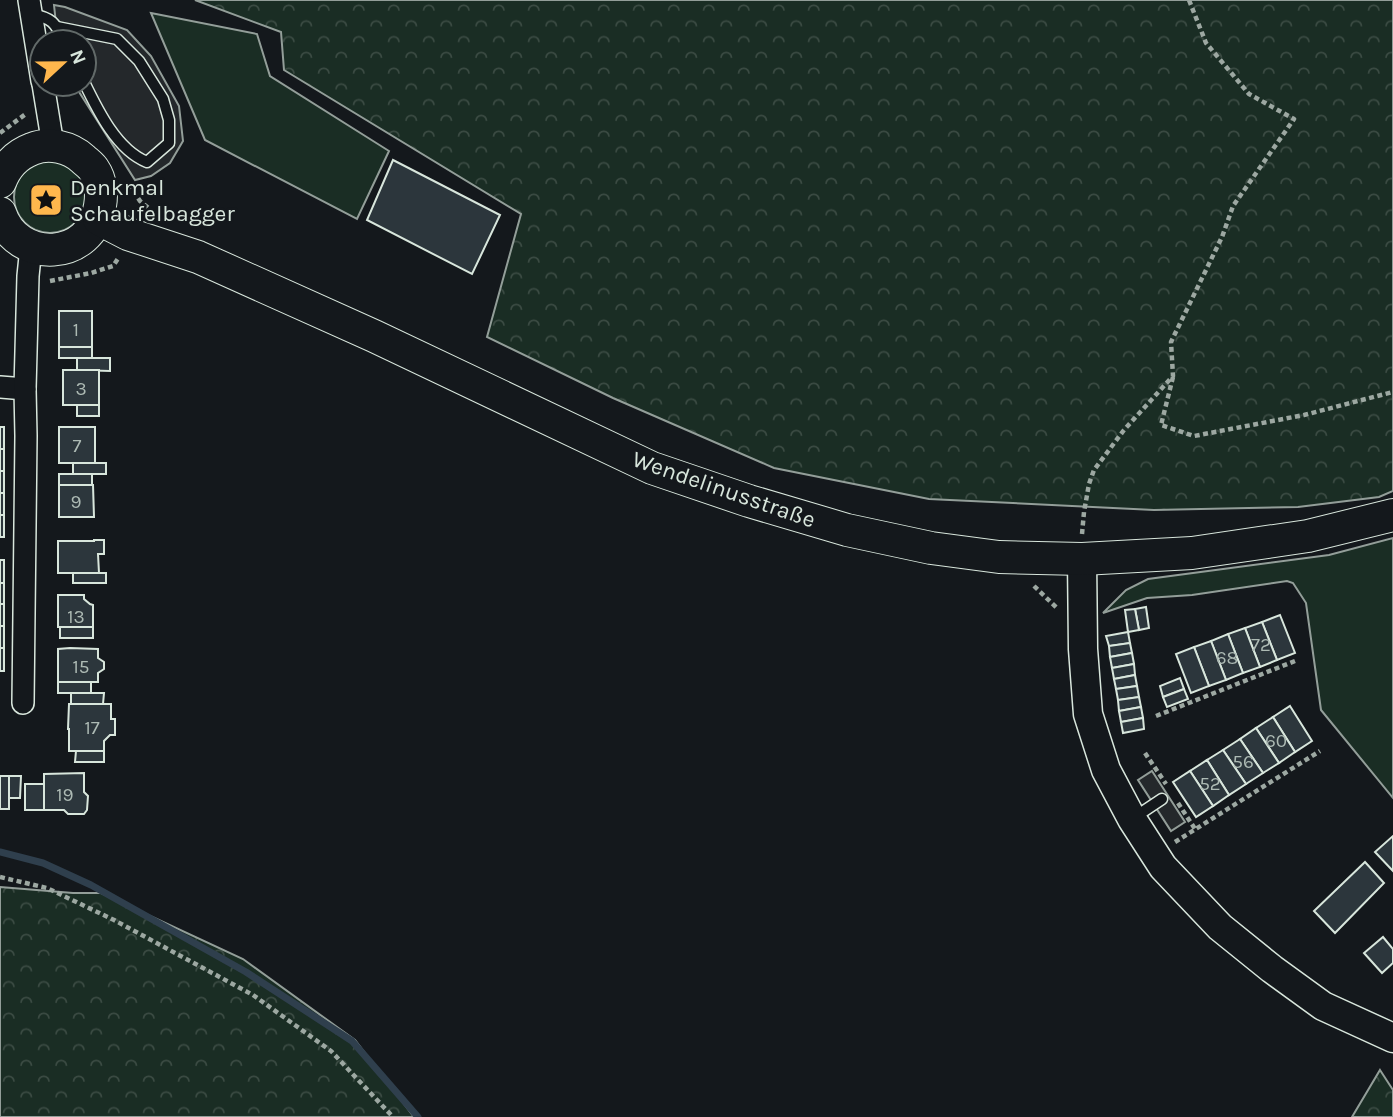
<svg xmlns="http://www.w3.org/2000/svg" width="1393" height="1117" font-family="Karla,sans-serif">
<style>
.green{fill:#1a2d24;stroke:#939e99;stroke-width:2}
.forest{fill:url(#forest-crowns);stroke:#939e99;stroke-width:2}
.parking{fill:#24282b;stroke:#939e99;stroke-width:2}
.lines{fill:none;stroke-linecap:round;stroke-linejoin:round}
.stream{stroke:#2f3f4d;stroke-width:7}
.building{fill:#2c363c;stroke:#d8e6dc;stroke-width:2}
.service-casing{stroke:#d8e6dc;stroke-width:13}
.minor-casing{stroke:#d8e6dc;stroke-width:24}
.tertiary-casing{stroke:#d8e6dc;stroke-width:31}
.secondary-casing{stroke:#d8e6dc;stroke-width:34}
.path{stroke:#9da8a2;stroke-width:4.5;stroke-dasharray:5 3.5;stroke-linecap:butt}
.service{stroke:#14181c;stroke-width:10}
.minor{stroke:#14181c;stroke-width:21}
.tertiary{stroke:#14181c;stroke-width:28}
.secondary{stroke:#14181c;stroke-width:32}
.labels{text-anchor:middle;stroke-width:5;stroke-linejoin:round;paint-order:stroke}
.number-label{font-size:19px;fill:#adbab4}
.poi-label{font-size:23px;fill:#d8e6dc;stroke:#14181c;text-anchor:start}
.street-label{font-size:23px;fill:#d8e6dc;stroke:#14181c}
</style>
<defs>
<pattern id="forest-crowns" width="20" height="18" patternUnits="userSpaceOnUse" patternTransform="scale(1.75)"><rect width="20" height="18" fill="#1a2d24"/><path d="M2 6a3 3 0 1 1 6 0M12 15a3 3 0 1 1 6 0" fill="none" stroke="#3b4b43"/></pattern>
</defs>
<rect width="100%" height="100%" fill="#14181c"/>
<!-- green -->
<g class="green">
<polygon points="151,13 257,34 270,76 389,151 357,219 205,140"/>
<circle cx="50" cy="197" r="36"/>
<polygon points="1393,538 1393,798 1321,710 1306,603 1293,583 1287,581 1192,595 1147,598 1103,613 1126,590 1148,579 1329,555"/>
</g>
<!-- forest -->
<g class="forest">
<polygon points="195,0 1393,0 1393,491 1379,497 1298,507 1154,510 929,499 774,468 613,398 487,337 521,214 284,70 281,32"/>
<polygon points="0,887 73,893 101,893 243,959 355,1040 414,1117 0,1117"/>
<polygon points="1380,1070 1393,1090 1393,1117 1352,1117"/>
</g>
<!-- parking -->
<g class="parking">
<polygon points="54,5 65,7 127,30 151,56 179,106 183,141 170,163 151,176 135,180 74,84 84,84 84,42 58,42"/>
<polygon points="1152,771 1185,822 1171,831 1138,780"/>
</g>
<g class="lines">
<!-- stream -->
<polyline class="stream" points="0,852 43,863 91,885 246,972 352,1041 418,1117"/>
</g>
<!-- building -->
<g class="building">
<polygon points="393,160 500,215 472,274 367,220"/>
<rect x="59" y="311" width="33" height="36"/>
<rect x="59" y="347" width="33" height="11"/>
<polygon points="77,358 110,358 110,371 77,370"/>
<rect x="63" y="370" width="36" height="35"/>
<rect x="77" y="405" width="22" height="11"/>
<rect x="0" y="427" width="4" height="22"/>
<rect x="59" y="427" width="36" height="36"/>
<rect x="0" y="449" width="4" height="22"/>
<rect x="73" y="463" width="33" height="11"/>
<rect x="0" y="471" width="4" height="22"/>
<rect x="59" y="474" width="33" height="11"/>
<polygon points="59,485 93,485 94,517 59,517"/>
<rect x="0" y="493" width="4" height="22"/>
<rect x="0" y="515" width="4" height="22"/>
<polygon points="94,540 104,540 104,554 98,554 99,573 58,573 58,541 94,541"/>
<rect x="0" y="560" width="4" height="23"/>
<rect x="73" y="573" width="33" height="10"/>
<rect x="0" y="583" width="4" height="21"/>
<polygon points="58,595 84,595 84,599 90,604 93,605 93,627 58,627"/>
<rect x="0" y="604" width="4" height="22"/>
<polygon points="1146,607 1149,628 1139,630 1135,609"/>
<polygon points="1135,609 1139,630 1128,632 1125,610"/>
<polygon points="1280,615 1295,653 1277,660 1262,622"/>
<polygon points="1262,622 1277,660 1260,667 1245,628"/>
<rect x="0" y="626" width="4" height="22"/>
<rect x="60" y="627" width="33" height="11"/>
<polygon points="1245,628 1260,667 1243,673 1228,634"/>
<polygon points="1128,632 1130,643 1109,646 1106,636"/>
<polygon points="1228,634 1243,673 1226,680 1211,641"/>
<polygon points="1211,641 1226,680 1209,686 1194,647"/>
<polygon points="1130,643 1132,653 1110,657 1109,646"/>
<polygon points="1194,647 1209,686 1191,693 1176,654"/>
<rect x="0" y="648" width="4" height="23"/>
<polygon points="70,648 98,649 98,658 104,662 104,669 98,673 98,682 58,682 58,649"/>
<polygon points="1132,653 1134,664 1112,668 1110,657"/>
<polygon points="1134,664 1135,675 1114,679 1112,668"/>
<polygon points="1135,675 1137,686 1116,689 1114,679"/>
<polygon points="1180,678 1184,689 1163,697 1160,686"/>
<rect x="58" y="682" width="33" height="11"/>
<polygon points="1137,686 1139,697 1118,700 1116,689"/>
<polygon points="1184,689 1188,699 1167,707 1163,697"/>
<polygon points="71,693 104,693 103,704 71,704"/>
<polygon points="1139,697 1141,707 1119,711 1118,700"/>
<polygon points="69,704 111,704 111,719 115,719 115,735 110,735 104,741 104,751 69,751 69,729 68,729"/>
<polygon points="1290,706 1312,741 1295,752 1273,717"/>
<polygon points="1141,707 1143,718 1121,722 1119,711"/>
<polygon points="1273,717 1295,752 1279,763 1256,728"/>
<polygon points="1143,718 1144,729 1123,733 1121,722"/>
<polygon points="1256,728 1279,763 1263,773 1240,739"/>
<polygon points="1240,739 1263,773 1246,784 1223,750"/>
<polygon points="1223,750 1246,784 1229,795 1207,760"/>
<polygon points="76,751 104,751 104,762 75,762"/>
<polygon points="1207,760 1229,795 1213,806 1190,771"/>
<polygon points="1190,771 1213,806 1196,817 1173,782"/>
<polygon points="84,773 84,792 88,796 87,810 84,814 68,814 64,810 44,810 44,774"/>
<rect x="0" y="776" width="9" height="33"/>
<polygon points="9,776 21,776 20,798 9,798"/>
<rect x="25" y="784" width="19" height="26"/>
<polygon points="1393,836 1393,871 1375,852"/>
<polygon points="1365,862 1384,883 1335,933 1314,911"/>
<polygon points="1383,937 1393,949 1393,963 1382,973 1364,953"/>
</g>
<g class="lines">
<defs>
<g id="service">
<path d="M31 14C53 18 55 23 65 42"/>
<path d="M57 27 117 39 139 61 163 99 169 120V143L147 162C117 150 98 111 84 82"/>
<polyline points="1132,819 1162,799"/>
</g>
<g id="minor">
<polyline points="29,0 42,81"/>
<polyline points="43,84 53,145"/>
<polyline points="0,387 25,389"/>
<polyline points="23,703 26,436 25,389 28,276 31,247"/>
</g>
<polyline id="tertiary" points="1082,559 1083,649 1088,714 1106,770 1132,819 1163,867 1220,927 1272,969 1323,1006 1393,1038"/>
<g id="secondary">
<path d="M0 182C6 166 16 155 32 149 49 142 70 147 83 159 86 162 92 166 94 170 101 180 102 195 100 206 92 261 17 265 0 213"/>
<polyline points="99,219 128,234 198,257 374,336 652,468 749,501 847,530 931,548 999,557 1082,559 1192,553 1308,536 1393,515"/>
</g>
</defs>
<!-- service casing -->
<use href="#service" class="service-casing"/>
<!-- minor casing -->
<use href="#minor" class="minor-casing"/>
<!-- tertiary casing -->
<use href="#tertiary" class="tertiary-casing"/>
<!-- secondary casing -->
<use href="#secondary" class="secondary-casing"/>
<!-- path -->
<g class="path">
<polyline points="0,133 27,113"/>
<polyline points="129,184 140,201 152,211"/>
<polyline points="50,281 91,273 113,266 119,257"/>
<polyline points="1173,377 1161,425 1194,436 1304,415 1393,392"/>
<polyline points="1082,534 1084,512 1089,484 1094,470 1124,430 1173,376 1171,342 1222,237 1233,206 1294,119 1249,94 1206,43 1189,0"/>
<polyline points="1034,586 1058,609"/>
<polyline points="1156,716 1295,661"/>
<polyline points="1145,753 1166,784"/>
<polyline points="1178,803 1195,829"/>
<polyline points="1175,842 1320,751"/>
<polyline points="0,877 47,888 114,920 253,995 331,1051 393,1117"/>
</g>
<!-- service -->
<use href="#service" class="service"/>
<!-- minor -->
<use href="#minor" class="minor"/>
<!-- tertiary -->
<use href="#tertiary" class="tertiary"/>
<!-- secondary -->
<use href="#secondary" class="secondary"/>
</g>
<!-- icons -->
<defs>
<symbol id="sight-square" viewBox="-11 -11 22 22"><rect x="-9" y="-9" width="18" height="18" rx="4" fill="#ffb74d" stroke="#14181c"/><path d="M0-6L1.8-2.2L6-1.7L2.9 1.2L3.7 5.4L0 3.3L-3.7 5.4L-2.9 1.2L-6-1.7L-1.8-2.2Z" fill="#111"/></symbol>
</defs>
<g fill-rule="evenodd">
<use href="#sight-square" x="27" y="181" width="38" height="38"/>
</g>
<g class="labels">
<!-- number labels -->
<g class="number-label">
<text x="76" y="336">1</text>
<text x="81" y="395">3</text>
<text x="77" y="452">7</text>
<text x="76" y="508">9</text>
<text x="76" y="623">13</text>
<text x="1261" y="651">72</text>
<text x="1227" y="664">68</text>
<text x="81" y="673">15</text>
<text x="92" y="734">17</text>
<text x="1276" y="747">60</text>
<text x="1243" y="768">56</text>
<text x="1210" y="790">52</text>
<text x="65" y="801">19</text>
</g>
<!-- poi labels -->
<g class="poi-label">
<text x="70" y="195">Denkmal<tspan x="70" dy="26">Schaufelbagger</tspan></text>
</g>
<!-- street labels -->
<g class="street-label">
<text transform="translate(724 489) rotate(19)" y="8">Wendelinusstraße</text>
</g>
</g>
<!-- north arrow -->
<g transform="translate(63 63) rotate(68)"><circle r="33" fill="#14181c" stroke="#626a69" stroke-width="2"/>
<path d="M0-5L12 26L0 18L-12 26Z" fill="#ffb74d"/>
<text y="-10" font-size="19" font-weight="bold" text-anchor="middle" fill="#d8e6dc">N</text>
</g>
</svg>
